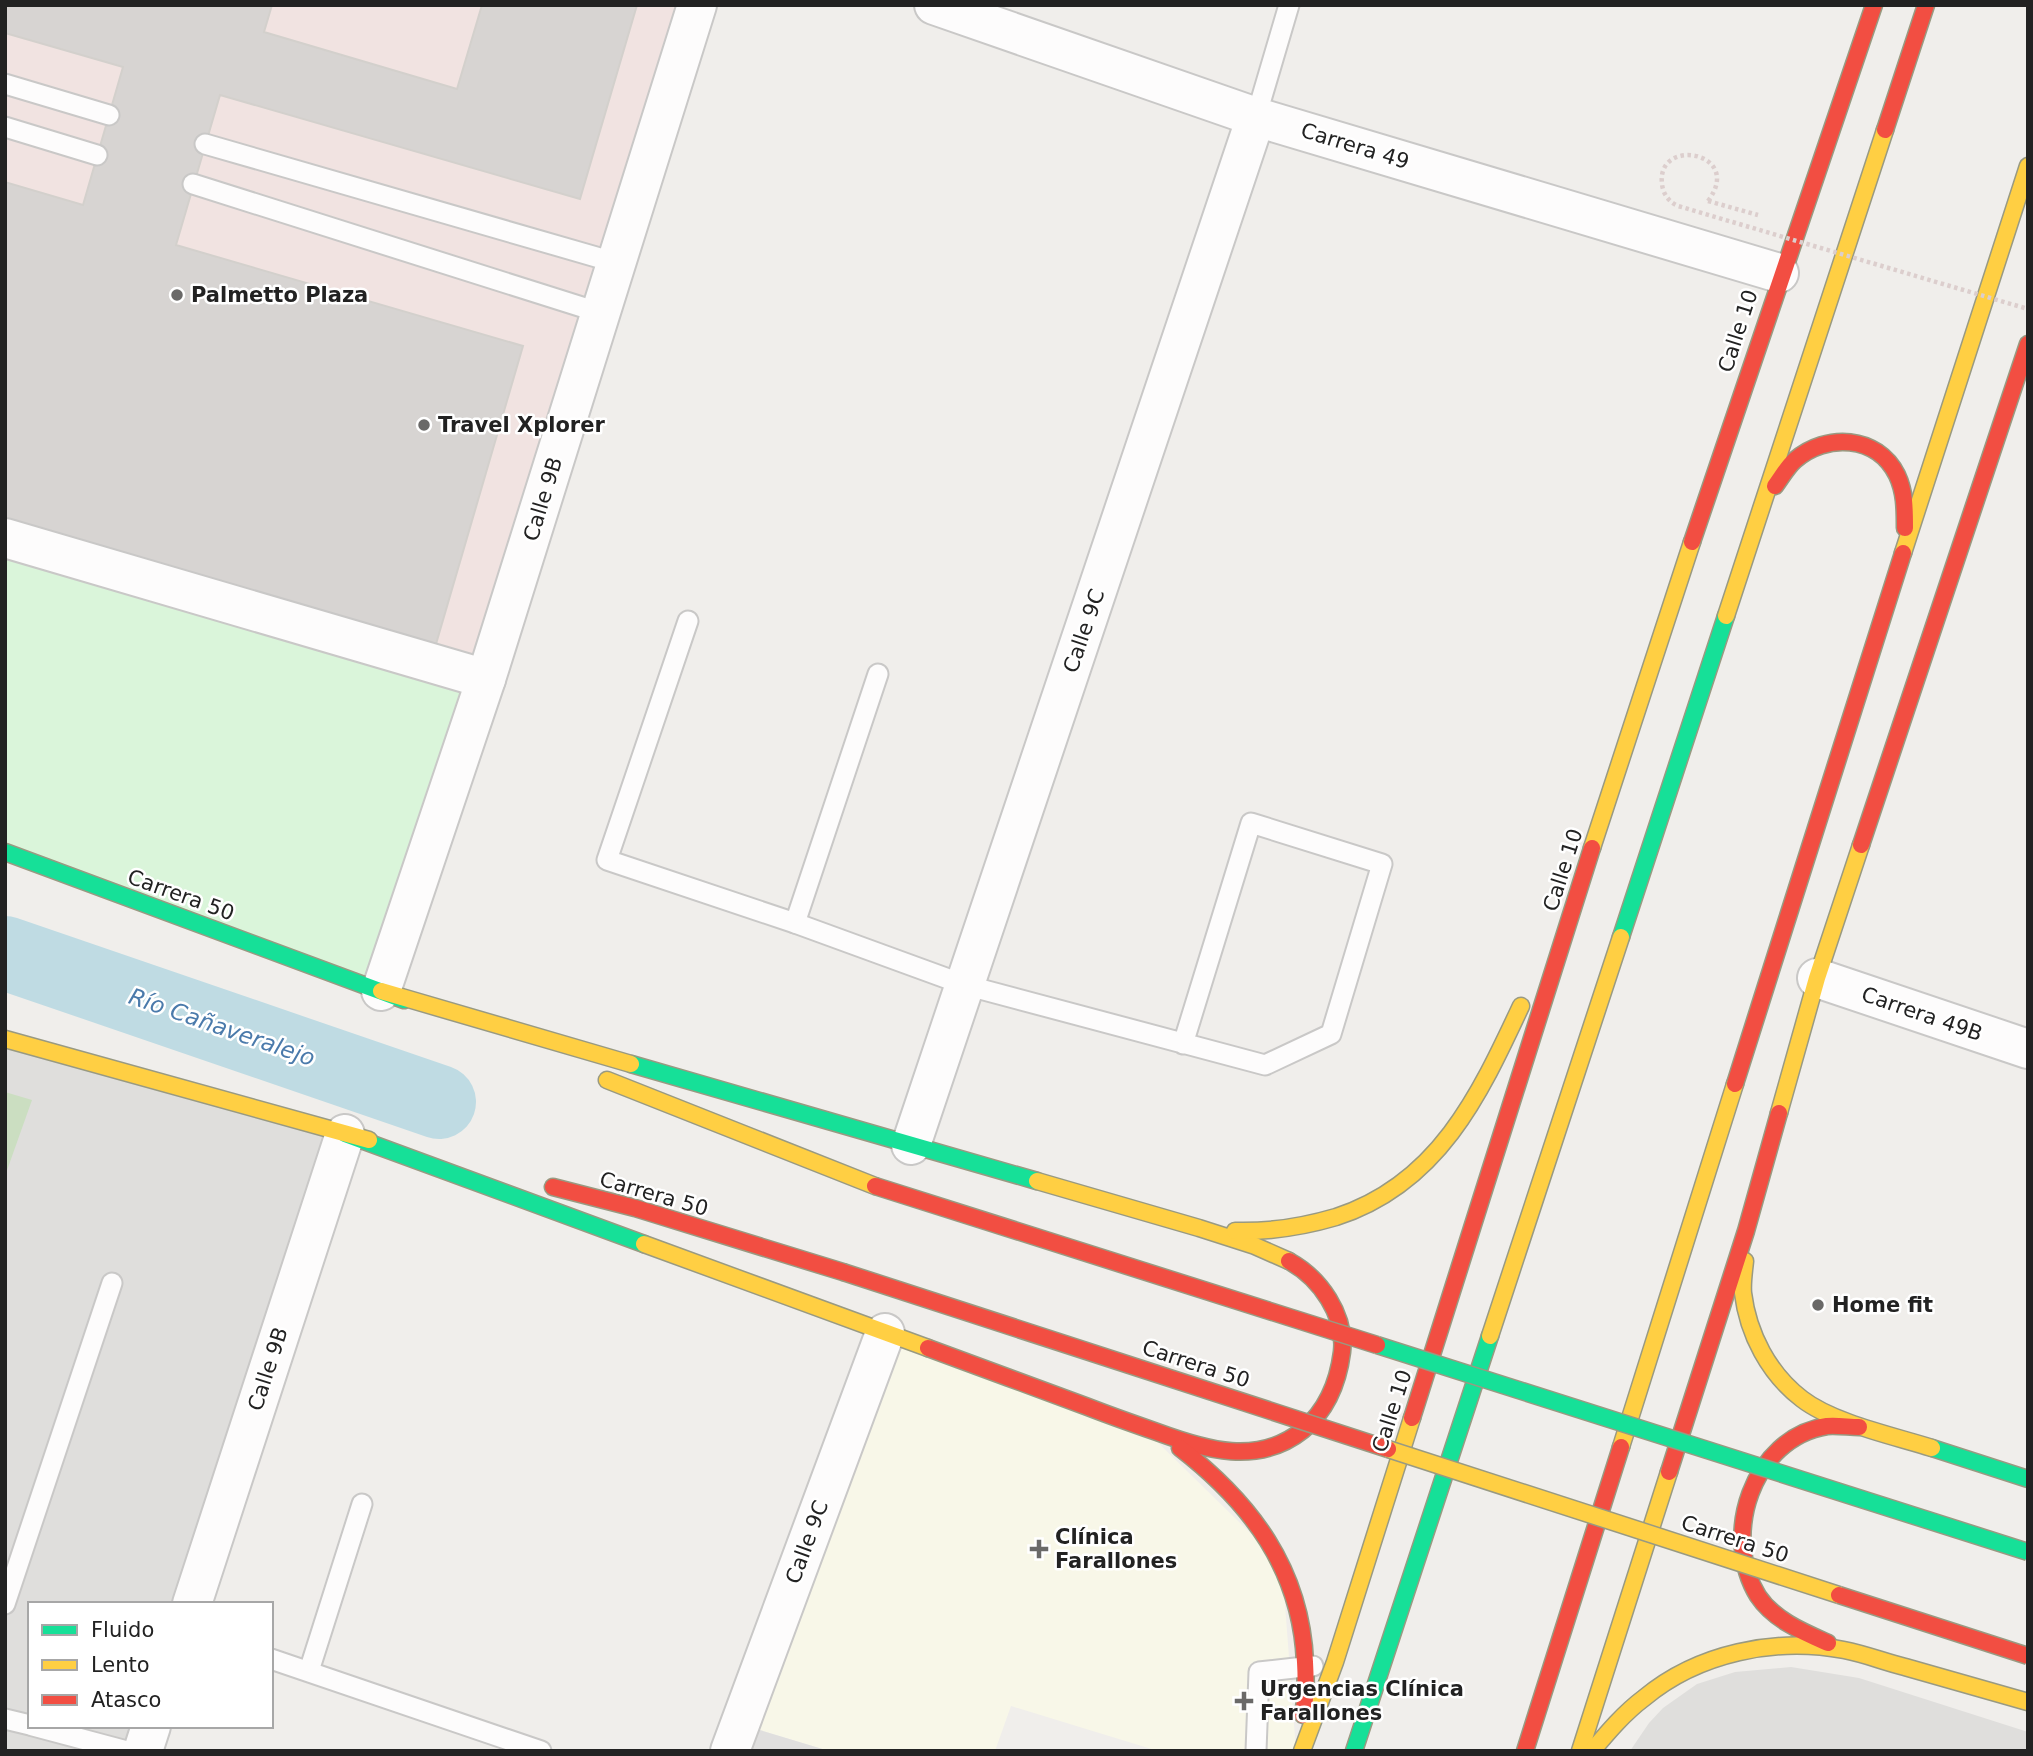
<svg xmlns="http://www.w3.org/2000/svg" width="2033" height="1756" font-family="'DejaVu Sans',sans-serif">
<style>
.residential{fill:#dfdedc}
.commercial{fill:#f1e3e1}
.education{fill:#f8f7e8}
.forest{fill:#cbdec1}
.park{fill:#daf5da}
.parking{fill:#e0dfde}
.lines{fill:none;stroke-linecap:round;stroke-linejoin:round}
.river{stroke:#bfdbe3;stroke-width:74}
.building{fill:#d7d4d2;stroke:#d3d0cc;stroke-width:2}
.lane-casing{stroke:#c9c8c7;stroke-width:23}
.street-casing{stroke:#c9c8c7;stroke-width:42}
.fast-casing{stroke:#999a82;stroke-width:19}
.slow-casing{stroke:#999a82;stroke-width:19}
.jam-casing{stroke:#999a82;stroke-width:19}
.path{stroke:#dccecd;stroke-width:4.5;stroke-dasharray:3.5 3.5;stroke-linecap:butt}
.lane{stroke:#fdfcfc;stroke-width:19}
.street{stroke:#fdfcfc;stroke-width:38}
.fast{stroke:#16e098;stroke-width:16}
.slow{stroke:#ffcf43;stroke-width:16}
.jam{stroke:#f24e42;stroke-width:16}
.fast-bridge-casing{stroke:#999a82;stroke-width:19;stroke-linecap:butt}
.slow-bridge-casing{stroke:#999a82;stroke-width:19;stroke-linecap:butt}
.jam-bridge-casing{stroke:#999a82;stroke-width:19;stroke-linecap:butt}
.path-bridge{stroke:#dccecd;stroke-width:4.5;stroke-dasharray:3.5 3.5;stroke-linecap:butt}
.fast-bridge{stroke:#16e098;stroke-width:16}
.slow-bridge{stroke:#ffcf43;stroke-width:16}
.jam-bridge{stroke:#f24e42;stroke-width:16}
.poi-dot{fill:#6a6968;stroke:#fff;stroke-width:2.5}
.labels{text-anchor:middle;stroke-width:5;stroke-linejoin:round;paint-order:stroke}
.street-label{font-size:21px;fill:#222;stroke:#fff}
.poi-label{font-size:21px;font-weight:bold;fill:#222;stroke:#fff;text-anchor:start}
.water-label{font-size:23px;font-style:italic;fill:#4a7aab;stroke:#fff}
</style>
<rect width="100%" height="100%" fill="#f0eeeb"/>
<!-- residential -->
<g class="residential">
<polygon points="5,1039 345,1134 192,1604 30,1604 30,1726 151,1726 143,1751 5,1751"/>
<polygon points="1791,1667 1859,1678 2028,1732 2028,1751 1630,1751 1649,1723 1663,1708 1697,1684 1735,1672"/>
</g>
<!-- commercial -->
<polygon class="commercial" points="5,5 697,5 486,679 5,538"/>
<!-- education -->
<polygon class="education" points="885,1333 1142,1427 1282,1564 1296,1751 1158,1751 1011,1706 995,1751 829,1751 740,1724"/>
<!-- forest -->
<polygon class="forest" points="5,1092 32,1100 5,1176"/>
<!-- park -->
<polygon class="park" points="5,538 486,679 381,991 5,852"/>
<!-- parking -->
<polygon class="parking" points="740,1724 829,1751 730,1751"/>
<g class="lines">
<!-- river -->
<polyline class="river" points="5,953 439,1102"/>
</g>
<!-- building -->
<polygon class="building" points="5,5 272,5 264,32 457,89 482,5 637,5 580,199 220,95 176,245 523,346 436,644 5,519 5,182 83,205 123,67 5,33"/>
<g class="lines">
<defs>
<g id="lane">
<polyline points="5,84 109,115"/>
<polyline points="1256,117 1289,5"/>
<polyline points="5,127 97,155"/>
<polyline points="205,144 617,263"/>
<polyline points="193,184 601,313"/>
<polyline points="688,621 607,860 795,923 965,985 1265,1065 1331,1034 1382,864 1251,823 1183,1044"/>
<polyline points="795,923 878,674"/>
<polyline points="5,1604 112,1283"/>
<polyline points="271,1659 541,1751"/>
<polyline points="309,1671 362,1504"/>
<polyline points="5,1719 30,1725"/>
<polyline points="33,1726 127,1751"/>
<polyline points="1256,1751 1259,1672 1313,1666"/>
</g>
<g id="street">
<polyline points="934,5 1256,117 1779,273"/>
<polyline points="5,538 486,679"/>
<polyline points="1817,978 2028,1049"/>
<polyline points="381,991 486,679 697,5"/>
<polyline points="911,1145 1256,117"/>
<polyline points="192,1604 345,1134"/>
<polyline points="143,1751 151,1726"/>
<polyline points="730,1751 885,1333"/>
</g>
<g id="fast">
<polyline points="5,852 404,1000"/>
<polyline points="1621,937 1726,616"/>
<polyline points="631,1064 1037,1181"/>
<polyline points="345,1134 644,1244"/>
<polyline points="1932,1448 2028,1479"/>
<polyline points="1354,1751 1490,1336"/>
</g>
<g id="slow">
<polyline points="1903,553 2028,166"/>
<polyline points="1726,616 1885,130"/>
<polyline points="1592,848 1692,542"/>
<polyline points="381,991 631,1064"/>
<polyline points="5,1039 369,1140"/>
<polyline points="607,1080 875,1186"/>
<polyline points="1779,1113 1817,978 1861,845"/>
<polyline points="1037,1181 1199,1228 1255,1246 1289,1261"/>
<path d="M1235 1231C1270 1232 1302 1227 1336 1217 1438 1184 1479 1096 1521 1006"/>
<polyline points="644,1244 928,1348"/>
<path d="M1745 1261C1744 1271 1742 1283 1743 1293 1748 1334 1769 1374 1802 1399 1833 1423 1894 1436 1932 1448"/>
<polyline points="1490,1336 1621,937"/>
<polyline points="1621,1447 1735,1084"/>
<polyline points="1302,1751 1335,1662 1412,1418"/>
<polyline points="1580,1751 1669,1472"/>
<path d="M1592 1751C1608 1732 1624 1713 1644 1698 1698 1653 1775 1637 1844 1650 1865 1654 1885 1662 1905 1667 1946 1679 1987 1690 2028 1702"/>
</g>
<g id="jam">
<polyline points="1885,130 1926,5"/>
<path d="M1775 486C1781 478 1787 467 1795 460 1826 433 1877 435 1897 475 1905 492 1905 509 1905 528"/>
<polyline points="1692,542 1874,5"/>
<polyline points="1861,845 2028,344"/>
<polyline points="1735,1084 1903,553"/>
<polyline points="553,1187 635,1208 843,1272"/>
<path d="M928 1348C981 1368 1035 1387 1088 1407 1111 1416 1134 1424 1157 1432 1206 1450 1258 1466 1303 1430 1327 1410 1338 1383 1342 1352 1346 1315 1320 1278 1289 1261"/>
<polyline points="1412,1418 1592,848"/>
<path d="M1180 1448C1251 1503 1301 1569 1305 1662 1306 1679 1306 1698 1303 1715"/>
<polyline points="1669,1472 1746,1231 1779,1113"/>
<path d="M1828 1643C1803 1632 1774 1620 1758 1596 1721 1536 1752 1438 1827 1426 1837 1425 1849 1427 1859 1427"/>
<polyline points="1525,1751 1621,1447"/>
</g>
</defs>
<!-- lane casing -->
<use href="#lane" class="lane-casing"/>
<!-- street casing -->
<use href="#street" class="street-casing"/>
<!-- fast casing -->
<use href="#fast" class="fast-casing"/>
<!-- slow casing -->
<use href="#slow" class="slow-casing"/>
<!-- jam casing -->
<use href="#jam" class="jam-casing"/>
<!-- path -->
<polyline class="path" points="1708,201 1758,215"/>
<!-- lane -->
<use href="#lane" class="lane"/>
<!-- street -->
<use href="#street" class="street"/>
<!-- fast -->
<use href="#fast" class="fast"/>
<!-- slow -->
<use href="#slow" class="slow"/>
<!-- jam -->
<use href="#jam" class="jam"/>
<defs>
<polyline id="fast-bridge" points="1377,1345 2028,1552"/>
<polyline id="slow-bridge" points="1388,1449 1839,1595"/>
<g id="jam-bridge">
<polyline points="875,1186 1377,1345"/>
<polyline points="843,1272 1388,1449"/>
<polyline points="1839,1595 2028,1656"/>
</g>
</defs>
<!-- fast-bridge casing -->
<use href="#fast-bridge" class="fast-bridge-casing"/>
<!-- slow-bridge casing -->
<use href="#slow-bridge" class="slow-bridge-casing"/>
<!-- jam-bridge casing -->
<use href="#jam-bridge" class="jam-bridge-casing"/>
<!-- path-bridge -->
<path class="path-bridge" d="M1708 201C1745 152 1656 136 1662 184 1663 194 1669 202 1678 206L2028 309"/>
<!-- fast-bridge -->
<use href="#fast-bridge" class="fast-bridge"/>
<!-- slow-bridge -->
<use href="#slow-bridge" class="slow-bridge"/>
<!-- jam-bridge -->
<use href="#jam-bridge" class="jam-bridge"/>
</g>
<!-- markers -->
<g class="poi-dot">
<circle cx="177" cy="295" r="7"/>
<circle cx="424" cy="425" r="7"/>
<circle cx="1818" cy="1305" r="7"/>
<path d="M1035.5 1538.5h7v7h7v7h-7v7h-7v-7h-7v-7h7z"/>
<path d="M1240.5 1690.5h7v7h7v7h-7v7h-7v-7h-7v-7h7z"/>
</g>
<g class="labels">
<!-- street labels -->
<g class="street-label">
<text transform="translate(1355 146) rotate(17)" y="7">Carrera 49</text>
<text transform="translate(1738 331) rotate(-72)" y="7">Calle 10</text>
<text transform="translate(543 499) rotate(-73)" y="7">Calle 9B</text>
<text transform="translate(1084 631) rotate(-71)" y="7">Calle 9C</text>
<text transform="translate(1563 870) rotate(-72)" y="7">Calle 10</text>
<text transform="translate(181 895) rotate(20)" y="7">Carrera 50</text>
<text transform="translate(1922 1014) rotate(19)" y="7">Carrera 49B</text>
<text transform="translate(654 1194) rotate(16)" y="7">Carrera 50</text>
<text transform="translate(1196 1364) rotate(18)" y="7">Carrera 50</text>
<text transform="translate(268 1369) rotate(-72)" y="7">Calle 9B</text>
<text transform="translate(1392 1411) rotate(-72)" y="7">Calle 10</text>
<text transform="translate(1735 1539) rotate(18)" y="7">Carrera 50</text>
<text transform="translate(807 1542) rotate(-70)" y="7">Calle 9C</text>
</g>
<!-- poi labels -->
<g class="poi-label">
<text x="191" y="302">Palmetto Plaza</text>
<text x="438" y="432">Travel Xplorer</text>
<text x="1832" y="1312">Home fit</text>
<text x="1055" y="1544">Clínica<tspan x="1055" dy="24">Farallones</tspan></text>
<text x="1260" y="1696">Urgencias Clínica<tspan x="1260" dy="24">Farallones</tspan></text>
</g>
<!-- water labels -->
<g class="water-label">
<text transform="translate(222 1027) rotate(19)" y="8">Río Cañaveralejo</text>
</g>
</g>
<!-- border -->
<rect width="2033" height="1756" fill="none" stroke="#222222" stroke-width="14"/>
<!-- legend -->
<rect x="28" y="1602" width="245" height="126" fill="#ffffff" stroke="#a7a7a7" stroke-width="2"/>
<rect x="42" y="1625" width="35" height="10" fill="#16e098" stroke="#a7a7a7" stroke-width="2"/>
<text x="91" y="1637" font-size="21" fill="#222222">Fluido</text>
<rect x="42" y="1660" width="35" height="10" fill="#ffcf43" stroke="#a7a7a7" stroke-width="2"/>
<text x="91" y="1672" font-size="21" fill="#222222">Lento</text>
<rect x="42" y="1695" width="35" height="10" fill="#f24e42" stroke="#a7a7a7" stroke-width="2"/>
<text x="91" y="1707" font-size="21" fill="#222222">Atasco</text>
</svg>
